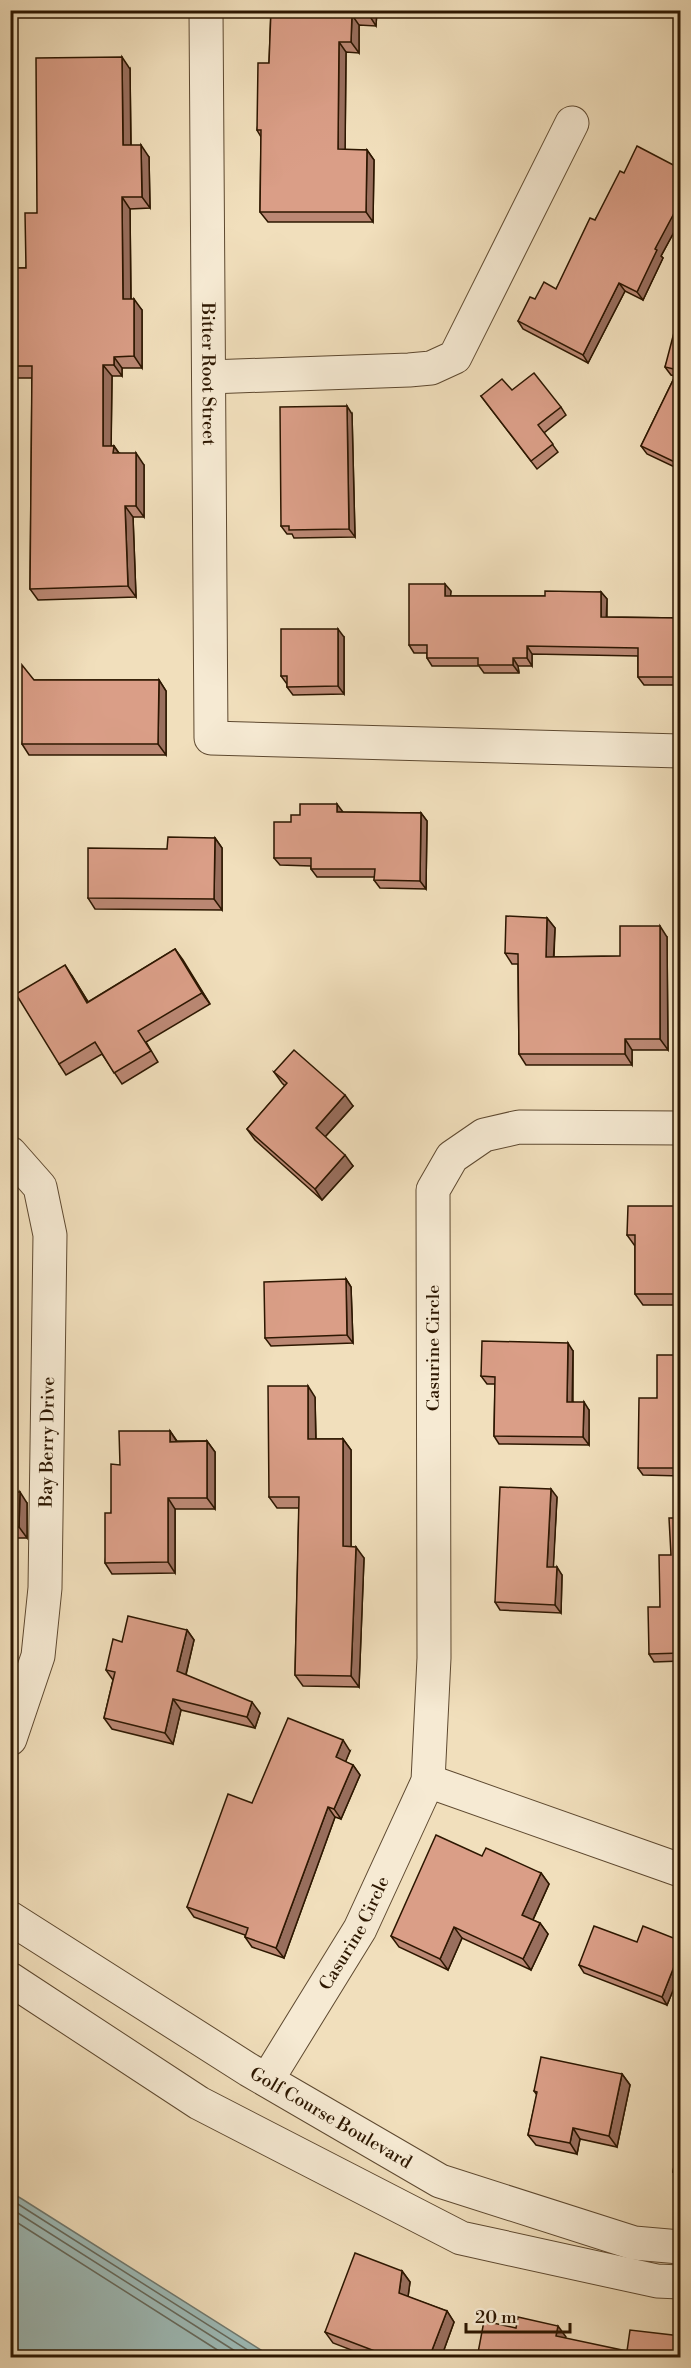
<svg xmlns="http://www.w3.org/2000/svg" width="691" height="2368" font-family="'Libre Bodoni',serif">
<style>
.water{fill:#9dbbb8;stroke:#70796f;stroke-width:1.5}
.lines{fill:none;stroke-linecap:round;stroke-linejoin:round}
.shore{stroke:#65695c;stroke-width:1.5}
.street-casing{stroke:#5e4930;stroke-width:35}
.street{stroke:#f6ead3;stroke-width:33}
.wall{fill:#bb8874;stroke:#2d1701;stroke-width:1.5}
.shaded-wall{fill:#996f5e;stroke:#2d1701;stroke-width:1.5}
.building{fill:#da9e87;stroke:#2d1701;stroke-width:1.5}
.labels{text-anchor:middle;stroke-width:5;stroke-linejoin:round;paint-order:stroke}
.street-label{font-size:18px;fill:#2d1701;stroke:#f6ead3}
</style>
<rect width="100%" height="100%" fill="#f1dfbc"/>
<filter id="stains"><feTurbulence type="fractalNoise" baseFrequency=".00333" numOctaves="4"/><feColorMatrix values="0 0 0 0 .2 0 0 0 0 .09 0 0 0 0 .02 0 0 0 .5 -.17"/></filter>
<radialGradient id="worn" r=".72"><stop offset=".6" stop-color="#630" stop-opacity="0"/><stop offset="1" stop-color="#630" stop-opacity=".3"/></radialGradient>
<!-- water -->
<polygon class="water" points="10,2192 22,2199 272,2357 11,2357"/>
<g class="lines">
<!-- shore -->
<g class="shore">
<polyline points="10,2199 260,2358"/>
<polyline points="10,2208 246,2358"/>
<polyline points="10,2218 230,2358"/>
</g>
<defs>
<g id="street">
<path id="s1" d="M206 10 211 738 680 751"/>
<polyline points="209,377 409,370 431,368 455,357 572,123"/>
<polyline points="10,1153 40,1187 50,1235 45,1588 38,1656 10,1739"/>
<polyline points="428,1781 680,1870"/>
<path id="s2" d="M10 1918 249 2070 440 2181 634 2243 680 2247"/>
<polyline points="10,1979 199,2103 461,2238 657,2281 680,2282"/>
<path id="s3" d="M267 2080 360 1929 428 1781 434 1658 433 1190 452 1157 484 1135 519 1127 680 1128"/>
</g>
</defs>
<!-- street casing -->
<use href="#street" class="street-casing"/>
<!-- street -->
<use href="#street" class="street"/>
</g>
<!-- wall -->
<g class="wall">
<polygon points="271,10 377,10 376,26 359,25 359,53 346,52 345,150 367,150 374,160 373,222 268,222 260,212 261,137 257,130 269,63"/>
<polygon points="130,69 131,145 149,157 150,208 130,209 131,299 142,310 142,368 122,368 122,376 112,376 111,446 114,446 119,453 144,465 144,517 133,517 136,597 38,600 30,589 32,378 10,378 10,268 26,268 37,213"/>
<polygon points="681,169 681,219 661,256 663,258 643,300 625,291 588,363 523,329 518,321 535,299 556,289 595,220 624,173"/>
<polygon points="681,322 681,470 647,454 641,446 675,376 671,375 665,367"/>
<polygon points="512,390 561,407 566,415 544,433 558,452 537,469 481,396"/>
<polygon points="352,414 355,537 294,538 292,534 287,534 281,526"/>
<polygon points="451,591 450,596 545,596 601,592 607,599 607,617 681,618 681,685 644,685 638,677 638,656 532,654 532,666 518,666 519,673 484,673 479,666 432,666 427,658 427,653 414,653 409,645"/>
<polygon points="344,637 344,694 293,695 287,687 287,684 281,676"/>
<polygon points="34,680 159,680 166,691 166,755 29,755 22,744"/>
<polygon points="343,812 421,813 427,821 426,889 380,888 374,880 375,877 317,877 311,869 311,866 280,865 274,858"/>
<polygon points="215,838 222,848 222,910 95,909 88,898 167,849"/>
<polygon points="547,918 555,928 554,957 620,956 667,937 668,1050 632,1050 632,1065 526,1065 519,1054 518,964 512,964 505,953"/>
<polygon points="175,949 210,1004 146,1042 158,1062 122,1084 102,1054 66,1075 59,1064 72,976 88,1002"/>
<polygon points="274,1072 353,1106 325,1137 353,1166 322,1200 255,1140 247,1129 285,1086 282,1083"/>
<polygon points="681,1206 681,1305 643,1305 635,1294 635,1246 627,1235"/>
<polygon points="346,1279 351,1287 353,1343 271,1346 265,1338"/>
<polygon points="573,1351 573,1402 589,1410 589,1445 499,1444 494,1436 495,1384 487,1384 481,1376"/>
<polygon points="681,1355 681,1476 643,1475 638,1468 657,1398"/>
<polygon points="315,1397 316,1439 343,1439 351,1450 351,1547 364,1558 359,1687 303,1686 295,1675 299,1508 277,1508 269,1497"/>
<polygon points="170,1431 177,1441 207,1441 215,1452 215,1509 175,1509 175,1573 112,1574 105,1563 111,1513 120,1465"/>
<polygon points="10,1492 27,1503 27,1538 10,1538"/>
<polygon points="557,1497 553,1567 562,1575 561,1613 500,1610 495,1602"/>
<polygon points="681,1518 681,1661 654,1662 649,1654 660,1607 671,1555"/>
<polygon points="187,1630 194,1640 186,1675 260,1713 255,1728 181,1710 173,1744 112,1729 104,1718 113,1680 106,1670 122,1642"/>
<polygon points="350,1751 345,1762 353,1765 360,1775 341,1819 335,1817 284,1958 252,1947 245,1937 245,1935 194,1917 187,1907 252,1803"/>
<polygon points="482,1856 541,1873 549,1884 533,1920 540,1923 548,1934 531,1970 462,1938 448,1970 399,1947 391,1936"/>
<polygon points="681,1941 681,1971 667,2005 584,1973 579,1965 637,1942"/>
<polygon points="622,2074 630,2085 617,2147 580,2139 577,2154 536,2145 528,2135 537,2095 534,2091"/>
<polygon points="681,2124 681,2183 673,2172"/>
<polygon points="402,2271 410,2282 408,2297 447,2311 454,2322 441,2358 372,2358 333,2343 325,2332"/>
</g>
<!-- shaded-wall -->
<g class="shaded-wall">
<polygon points="369,10 377,10 376,26 369,15"/>
<polygon points="352,15 359,25 359,53 351,42"/>
<polygon points="339,42 346,52 345,160 338,149"/>
<polygon points="122,57 130,69 131,157 123,145"/>
<polygon points="141,145 149,157 150,208 142,197"/>
<polygon points="367,150 374,160 373,222 366,212"/>
<polygon points="681,186 681,219 661,256 663,258 643,300 637,292 655,249 674,199"/>
<polygon points="122,197 130,209 131,310 123,299"/>
<polygon points="619,283 625,291 588,363 583,355"/>
<polygon points="134,299 142,310 142,368 134,356"/>
<polygon points="114,357 122,368 122,376 114,365"/>
<polygon points="103,365 112,376 111,457 103,446"/>
<polygon points="347,406 352,414 355,537 349,529"/>
<polygon points="114,446 122,458 113,453"/>
<polygon points="136,453 144,465 144,517 136,506"/>
<polygon points="125,506 133,517 136,597 128,586"/>
<polygon points="445,584 451,591 450,604 445,596"/>
<polygon points="601,592 607,599 606,625 601,617"/>
<polygon points="338,629 344,637 344,694 338,686"/>
<polygon points="527,646 532,654 532,666 527,658"/>
<polygon points="513,658 518,666 519,673 513,665"/>
<polygon points="159,680 166,691 166,755 158,744"/>
<polygon points="337,804 343,812 337,812"/>
<polygon points="421,813 427,821 426,889 420,881"/>
<polygon points="215,838 222,848 222,910 214,899"/>
<polygon points="547,918 555,928 553,967 546,957"/>
<polygon points="660,926 667,937 668,1050 660,1039"/>
<polygon points="175,949 183,960 210,1004 202,993"/>
<polygon points="65,965 72,976 95,1013 87,1003"/>
<polygon points="625,1039 632,1050 632,1065 625,1054"/>
<polygon points="345,1095 353,1106 323,1139 316,1128"/>
<polygon points="345,1155 353,1166 322,1200 315,1189"/>
<polygon points="346,1279 351,1287 353,1343 347,1335"/>
<polygon points="568,1343 573,1351 572,1410 567,1402"/>
<polygon points="308,1386 315,1397 316,1450 308,1439"/>
<polygon points="584,1402 589,1410 589,1445 583,1437"/>
<polygon points="170,1431 177,1442 170,1442"/>
<polygon points="343,1439 351,1450 351,1557 343,1546"/>
<polygon points="207,1441 215,1452 215,1509 207,1498"/>
<polygon points="551,1489 557,1497 553,1575 547,1567"/>
<polygon points="20,1492 27,1503 27,1538 19,1527"/>
<polygon points="168,1498 175,1509 175,1573 168,1562"/>
<polygon points="356,1547 364,1558 359,1687 351,1676"/>
<polygon points="557,1567 562,1575 561,1613 555,1605"/>
<polygon points="187,1630 194,1640 184,1682 177,1671"/>
<polygon points="173,1699 181,1710 173,1744 165,1733"/>
<polygon points="252,1702 260,1713 255,1728 247,1717"/>
<polygon points="343,1740 350,1751 343,1768 336,1757"/>
<polygon points="353,1765 360,1775 341,1819 334,1809"/>
<polygon points="328,1807 335,1817 284,1958 276,1948"/>
<polygon points="541,1873 549,1884 530,1926 522,1915"/>
<polygon points="540,1923 548,1934 531,1970 523,1959"/>
<polygon points="454,1927 462,1938 448,1970 440,1959"/>
<polygon points="681,1949 681,1971 667,2005 662,1997"/>
<polygon points="622,2074 630,2085 617,2147 609,2136"/>
<polygon points="573,2128 580,2139 577,2154 570,2143"/>
<polygon points="402,2271 410,2282 407,2304 399,2293"/>
<polygon points="447,2311 454,2322 441,2358 429,2358"/>
<polygon points="558,2326 566,2337 563,2347 556,2336"/>
</g>
<!-- building -->
<g class="building">
<polygon points="271,10 369,10 369,15 352,15 351,42 339,42 338,149 367,150 366,212 260,212 261,130 257,130 258,63 269,63"/>
<polygon points="122,57 123,145 141,145 142,197 122,197 123,299 134,299 134,356 114,357 114,365 103,365 103,446 114,446 113,453 136,453 136,506 125,506 128,586 30,589 32,366 10,366 10,268 26,268 25,213 37,213 36,58"/>
<polygon points="637,146 681,169 681,186 674,199 680,202 655,249 657,250 637,292 619,283 583,355 518,321 530,297 535,299 544,282 556,289 590,218 595,220 620,171 624,173"/>
<polygon points="677,321 681,322 681,465 641,446 678,370 665,367"/>
<polygon points="534,373 561,407 538,425 553,444 531,461 481,396 502,379 512,390"/>
<polygon points="347,406 349,529 289,530 289,526 281,526 280,407"/>
<polygon points="409,584 445,584 445,596 545,596 545,591 601,592 601,617 681,618 681,677 638,677 638,648 527,646 527,658 513,658 513,665 478,665 478,658 427,658 427,645 409,645"/>
<polygon points="281,629 338,629 338,686 287,687 287,676 281,676"/>
<polygon points="22,665 34,680 159,680 158,744 22,744"/>
<polygon points="300,804 337,804 337,812 421,813 420,881 374,880 375,869 311,869 311,858 274,858 274,822 291,822 291,815 300,815"/>
<polygon points="168,837 215,838 214,899 88,898 88,848 167,849"/>
<polygon points="506,916 547,918 546,957 620,956 620,926 660,926 660,1039 625,1039 625,1054 519,1054 518,954 505,953"/>
<polygon points="175,949 202,993 138,1031 151,1051 114,1073 95,1042 59,1064 16,994 65,965 87,1003"/>
<polygon points="294,1050 345,1095 316,1128 345,1155 315,1189 247,1129 287,1083 274,1072"/>
<polygon points="628,1206 681,1206 681,1294 635,1294 635,1235 627,1235"/>
<polygon points="346,1279 347,1335 265,1338 264,1282"/>
<polygon points="482,1341 568,1343 567,1402 584,1402 583,1437 494,1436 495,1377 481,1376"/>
<polygon points="657,1355 681,1355 681,1468 638,1468 639,1398 657,1398"/>
<polygon points="268,1386 308,1386 308,1439 343,1439 343,1546 356,1547 351,1676 295,1675 299,1497 269,1497"/>
<polygon points="119,1431 170,1431 170,1442 207,1441 207,1498 168,1498 168,1562 105,1563 105,1513 111,1513 111,1464 120,1465"/>
<polygon points="500,1487 551,1489 547,1567 557,1567 555,1605 495,1602"/>
<polygon points="10,1492 20,1492 19,1527 10,1527"/>
<polygon points="669,1518 681,1518 681,1653 649,1654 648,1607 660,1607 659,1555 671,1555"/>
<polygon points="128,1616 187,1630 177,1671 252,1702 247,1717 173,1699 165,1733 104,1718 115,1672 106,1670 113,1639 122,1642"/>
<polygon points="288,1718 343,1740 336,1757 353,1765 334,1809 328,1807 276,1948 245,1937 248,1928 187,1907 228,1794 252,1803"/>
<polygon points="436,1835 482,1856 486,1848 541,1873 522,1915 540,1923 523,1959 454,1927 440,1959 391,1936"/>
<polygon points="594,1926 637,1942 643,1926 681,1941 681,1949 662,1997 579,1965"/>
<polygon points="541,2057 622,2074 609,2136 573,2128 570,2143 528,2135 537,2092 534,2091"/>
<polygon points="681,2124 681,2173 673,2172"/>
<polygon points="355,2253 402,2271 399,2293 447,2311 429,2358 393,2358 325,2332"/>
<polygon points="518,2317 558,2326 556,2336 627,2351 630,2330 681,2336 681,2358 477,2358 484,2321 516,2328"/>
</g>
<g class="labels">
<!-- street labels -->
<g class="street-label">
<text dy="6" stroke="none"><textPath href="#s1" startOffset="364">Bitter Root Street</textPath></text>
<text transform="translate(433 1348) rotate(-90)" y="6">Casurine Circle</text>
<text transform="translate(47 1442) rotate(-89)" y="6">Bay Berry Drive</text>
<text dy="6" stroke="none"><textPath href="#s3" startOffset="171">Casurine Circle</textPath></text>
<text dy="6" stroke="none"><textPath href="#s2" startOffset="378">Golf Course Boulevard</textPath></text>
</g>
</g>
<!-- margin -->
<rect width="691" height="2368" fill="none" stroke="#f1dfbc" stroke-width="36"/>
<rect x="12" y="12" width="667" height="2344" fill="none" stroke="#2d1701" stroke-width="3"/>
<rect x="18" y="18" width="655" height="2332" fill="none" stroke="#2d1701" stroke-width="1.5"/>
<!-- scale -->
<path d="M466 2323v9h104v-9" fill="none" stroke="#2d1701" stroke-width="3"/>
<text x="475" y="2323" font-size="18" fill="#2d1701" stroke="#f6ead3" stroke-width="4.5" paint-order="stroke">20 m</text>
<rect width="100%" height="100%" filter="url(#stains)"/>
<rect width="100%" height="100%" fill="url(#worn)"/>
</svg>
